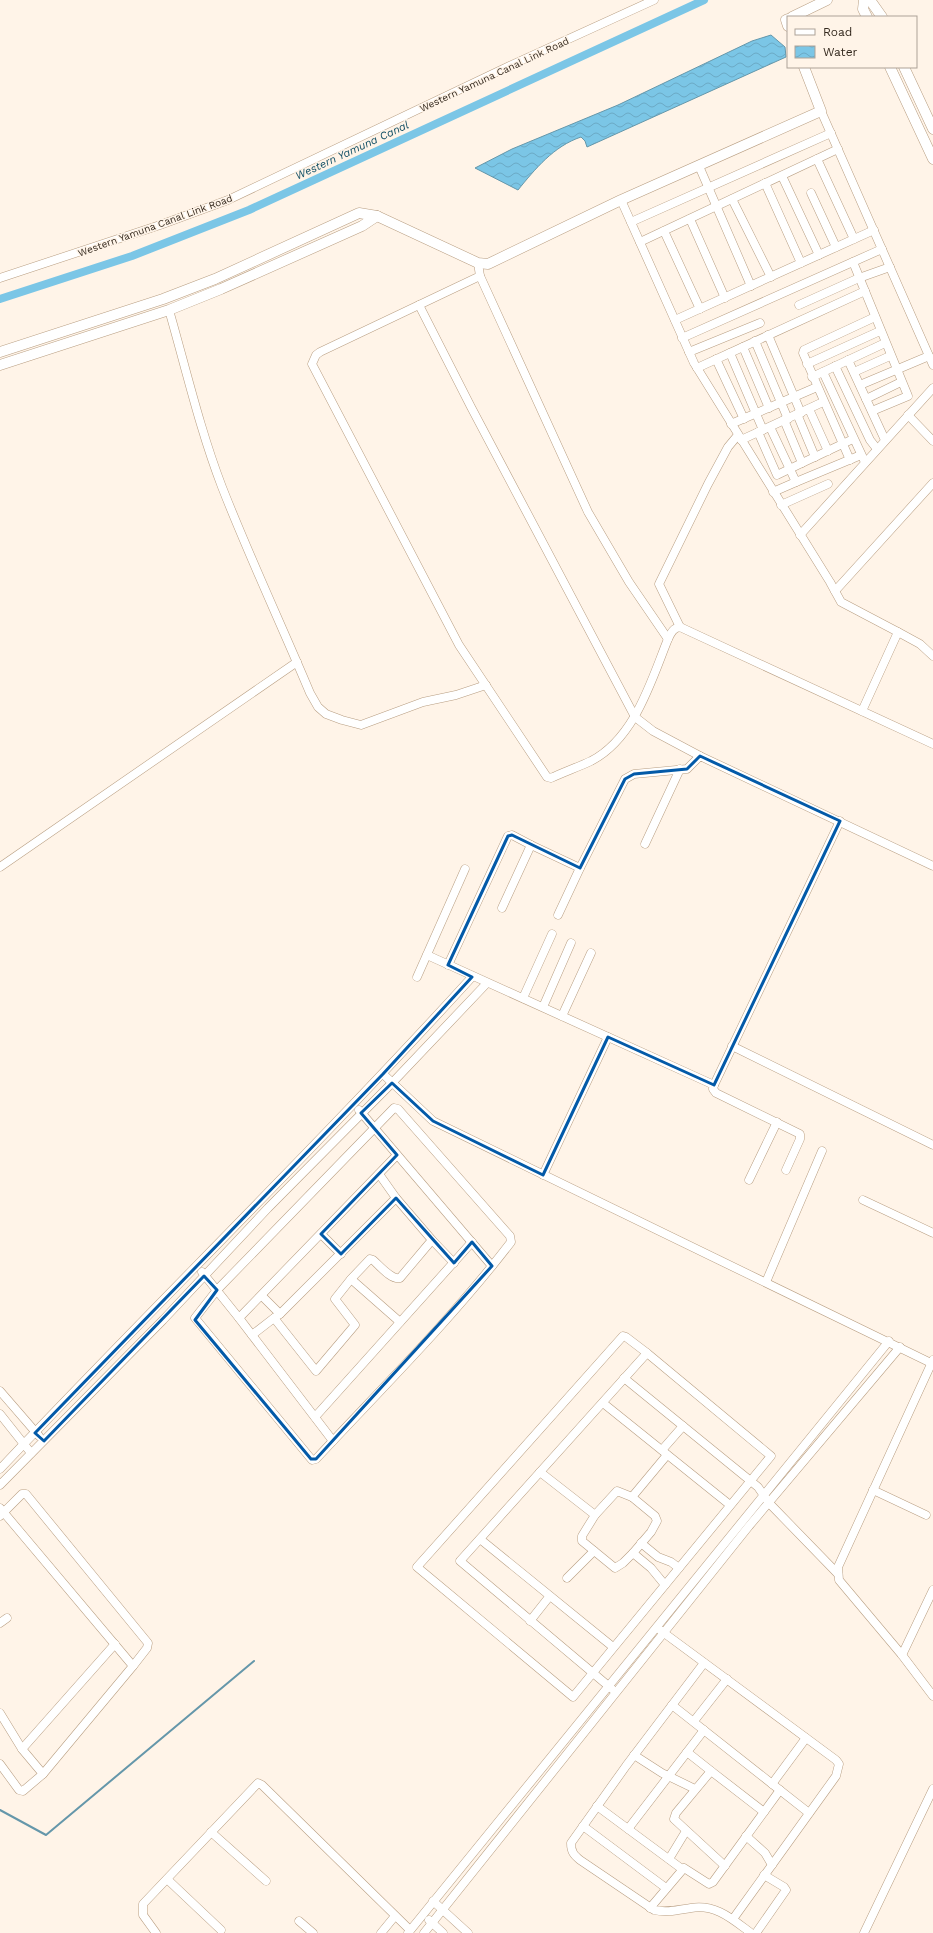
<svg xmlns="http://www.w3.org/2000/svg" width="933" height="1933" font-family="'Work Sans',sans-serif">
<style>
.water{fill:url(#water-waves);stroke:#6597aa}
.lines{fill:none;stroke-linecap:round;stroke-linejoin:round}
.stream{stroke:#6597aa;stroke-width:2}
.canal{stroke:#7bc6e6;stroke-width:8}
.minor-casing{stroke:#b89e82;stroke-width:9}
.tertiary-casing{stroke:#b89e82;stroke-width:11}
.minor{stroke:#fff;stroke-width:8}
.tertiary{stroke:#fff;stroke-width:10}
.marked{fill:none;stroke:#035aa8;stroke-width:3;stroke-linejoin:round}
.labels{text-anchor:middle;stroke-width:3;stroke-linejoin:round;paint-order:stroke}
.street-label{font-size:10px;fill:#33281d;stroke:#fff4e8}
.water-label{font-size:11px;font-style:italic;fill:#104e64;stroke:#fff4e8}
</style>
<defs>
<pattern id="water-waves" width="16" height="10" patternUnits="userSpaceOnUse"><rect width="16" height="10" fill="#7bc6e6"/><path d="M0 5q4-4 8 0t8 0" fill="none" stroke="#6baac5"/></pattern>
</defs>
<rect width="100%" height="100%" fill="#fff4e8"/>
<!-- water -->
<path class="water" d="M771 35 785 47 786 57 587 147 585 141 581 137C554 146 535 169 518 190L475 168 512 149 618 105 752 41Z"/>
<g class="lines">
<!-- stream -->
<polyline class="stream" points="0,1810 46,1835 254,1661"/>
<!-- canal -->
<polyline class="canal" points="0,299 132,256 249,210 704,0"/>
<defs>
<g id="minor">
<polyline points="821,111 933,365"/>
<polyline points="817,159 854,239"/>
<polyline points="699,166 751,286"/>
<polyline points="782,176 819,255"/>
<polyline points="765,183 801,263"/>
<polyline points="811,193 836,247"/>
<polyline points="732,199 771,277"/>
<polyline points="621,200 694,363 830,582 841,602 898,632 862,711"/>
<polyline points="690,219 725,298"/>
<polyline points="631,222 831,133"/>
<polyline points="664,231 700,309"/>
<polyline points="640,242 838,149"/>
<polyline points="853,262 908,396 872,411"/>
<polyline points="478,263 480,276 588,512 629,582 668,639"/>
<path d="M480 276 320 352 316 355 312 364 459 645 547 777 551 778C564 772 578 767 591 761 635 738 651 681 668 639 671 633 673 628 680 627L933 744"/>
<polyline points="0,278 160,225 228,200 505,68 654,0"/>
<polyline points="419,305 471,407 635,717 653,731 700,756"/>
<polyline points="799,305 859,278 890,267"/>
<path d="M169 310C186 369 200 430 222 487 249 556 281 624 310 693L318 707 326 714 342 720 361 725 423 702 456 695 486 685"/>
<polyline points="675,320 874,230"/>
<polyline points="768,335 801,413"/>
<polyline points="682,338 882,249"/>
<polyline points="755,341 788,419"/>
<polyline points="743,347 769,408"/>
<polyline points="689,352 760,323"/>
<polyline points="730,353 763,430"/>
<polyline points="716,359 744,419"/>
<polyline points="848,360 885,440"/>
<polyline points="807,364 880,331"/>
<polyline points="835,366 870,440 877,449"/>
<polyline points="697,368 865,291"/>
<polyline points="823,372 864,460"/>
<polyline points="854,372 890,356"/>
<polyline points="812,377 885,343"/>
<polyline points="860,385 929,356"/>
<polyline points="866,399 901,382"/>
<polyline points="809,409 828,451"/>
<polyline points="797,414 815,457"/>
<polyline points="908,415 933,441"/>
<polyline points="784,420 802,463 853,439"/>
<polyline points="731,424 817,387"/>
<polyline points="770,427 796,482 861,455"/>
<polyline points="758,432 777,475 802,463"/>
<polyline points="741,440 823,402"/>
<polyline points="850,460 803,353 804,350 875,317"/>
<polyline points="773,492 796,482"/>
<polyline points="781,505 828,484"/>
<polyline points="800,535 933,388"/>
<polyline points="835,591 933,483"/>
<polyline points="680,627 659,584 708,484 728,447 738,435"/>
<polyline points="898,632 920,644 933,656"/>
<polyline points="645,844 680,769"/>
<polyline points="0,867 297,662"/>
<polyline points="502,908 531,845 580,868 625,779 634,774 687,769 700,756 933,866"/>
<polyline points="558,915 580,868"/>
<polyline points="427,955 714,1085 840,821"/>
<polyline points="448,965 508,836 512,835 531,845"/>
<polyline points="417,977 465,869"/>
<polyline points="523,998 552,934"/>
<polyline points="543,1007 571,943"/>
<polyline points="562,1016 591,953"/>
<polyline points="732,1046 933,1145"/>
<polyline points="383,1074 433,1121 931,1363"/>
<polyline points="714,1085 713,1089 716,1093 800,1134 800,1139 786,1170"/>
<path d="M394 1108 398 1109 510 1236 511 1242C452 1319 382 1388 316 1459L312 1460 195 1318 217 1290Z"/>
<polyline points="359,1110 492,1266"/>
<polyline points="379,1174 396,1198"/>
<polyline points="543,1175 608,1037"/>
<polyline points="749,1180 777,1122"/>
<polyline points="863,1200 933,1233"/>
<polyline points="321,1234 341,1254"/>
<polyline points="432,1240 454,1263"/>
<polyline points="202,1272 239,1318 333,1441"/>
<polyline points="766,1282 822,1151"/>
<path d="M262 1296 280 1314 396 1198 432 1240 400 1278C391 1280 380 1266 373 1260L370 1259 351 1279 400 1322"/>
<polyline points="280,1314 274,1318 316,1371 355,1325 335,1299 351,1279"/>
<polyline points="239,1318 397,1155"/>
<polyline points="252,1335 274,1318"/>
<polygon points="623,1336 626,1337 647,1353 771,1456 573,1697 417,1567"/>
<polyline points="933,1360 838,1567 839,1580 844,1586 902,1655 933,1696"/>
<polyline points="624,1378 758,1487 769,1503 838,1574"/>
<polyline points="0,1391 39,1436"/>
<polyline points="603,1403 730,1505"/>
<polyline points="0,1414 31,1453"/>
<polyline points="315,1417 472,1242"/>
<polyline points="662,1450 683,1426"/>
<path d="M0 1469C156 1304 319 1145 472 977"/>
<polyline points="540,1472 595,1515 582,1536 582,1541 615,1568 623,1563 633,1553 651,1568 665,1585"/>
<polyline points="0,1485 163,1320 268,1208 392,1083 487,983"/>
<polyline points="873,1490 926,1515"/>
<polyline points="0,1508 133,1666"/>
<polyline points="595,1515 617,1491 632,1497"/>
<polyline points="0,1516 22,1494 26,1494 148,1643 147,1648 133,1666 43,1774 23,1791 19,1790 0,1764"/>
<polyline points="480,1539 613,1647"/>
<polyline points="641,1543 658,1557 671,1562 679,1568"/>
<polyline points="633,1553 651,1532 657,1521 655,1516 632,1497 667,1455"/>
<polyline points="567,1578 594,1551"/>
<polyline points="530,1621 549,1597"/>
<polyline points="0,1623 7,1618"/>
<polyline points="660,1630 836,1760 839,1764 836,1776 733,1919"/>
<polyline points="902,1655 933,1590"/>
<path d="M704 1663 626 1766 571 1843C571 1852 574 1855 580 1860L654 1910C666 1913 678 1910 691 1908 716 1904 732 1919 751 1933"/>
<polyline points="612,1689 460,1561 647,1353"/>
<polyline points="672,1705 809,1813"/>
<polyline points="0,1713 22,1749 43,1774"/>
<polyline points="694,1721 727,1679"/>
<polyline points="22,1749 115,1644"/>
<polyline points="687,1752 711,1771 676,1813 674,1819 725,1866"/>
<polyline points="634,1755 662,1773 695,1789"/>
<polyline points="711,1771 764,1812"/>
<polyline points="772,1784 806,1738"/>
<polyline points="597,1806 682,1869"/>
<polyline points="583,1826 666,1888"/>
<polyline points="628,1829 704,1730"/>
<polyline points="211,1832 266,1881"/>
<polyline points="746,1836 765,1853 772,1865"/>
<polyline points="669,1859 686,1831"/>
<polyline points="167,1879 221,1930"/>
<polyline points="433,1901 468,1933"/>
<polyline points="650,1908 684,1868 709,1884 713,1882 780,1790"/>
<polyline points="429,1920 443,1933"/>
<polyline points="299,1921 313,1933"/>
<polyline points="156,1933 143,1915 143,1904 258,1783 262,1785 410,1930"/>
<polyline points="381,1933 395,1916"/>
<polyline points="408,1933 889,1341"/>
<polyline points="424,1933 749,1526 900,1347"/>
<polyline points="756,1933 786,1890 784,1887 764,1875"/>
<polyline points="864,1933 933,1789"/>
</g>
<g id="tertiary">
<polyline points="864,0 863,9 867,17"/>
<polyline points="870,0 882,17"/>
<polyline points="792,17 827,0"/>
<polyline points="788,19 786,20 788,26"/>
<polyline points="890,67 933,159"/>
<polyline points="904,67 933,129"/>
<polyline points="0,352 163,299 215,279 359,213 377,216 478,263 488,264 621,200 821,111 804,67"/>
<polyline points="0,365 169,310 221,289 362,226 377,216"/>
</g>
</defs>
<!-- minor casing -->
<use href="#minor" class="minor-casing"/>
<!-- tertiary casing -->
<use href="#tertiary" class="tertiary-casing"/>
<!-- minor -->
<use href="#minor" class="minor"/>
<!-- tertiary -->
<use href="#tertiary" class="tertiary"/>
</g>
<!-- marked area -->
<path class="marked" d="M700 756 840 821 714 1085 608 1037 543 1175 433 1121 392 1083 361 1113 397 1155 321 1234 341 1254 396 1198 454 1263 472 1242 492 1266 316 1459H311L195 1320 217 1290 204 1276 44 1441 35 1433 383 1074 472 977 448 965 508 836 512 835 580 868 625 779 634 774 687 769Z"/>
<g class="labels">
<!-- street labels -->
<g class="street-label">
<text transform="translate(494 74) rotate(-25)" y="4">Western Yamuna Canal Link Road</text>
<text transform="translate(155 225) rotate(-20)" y="4">Western Yamuna Canal Link Road</text>
</g>
<!-- water labels -->
<g class="water-label">
<text transform="translate(352 150) rotate(-25)" y="4">Western Yamuna Canal</text>
</g>
</g>
<!-- legend -->
<rect x="787" y="16" width="130" height="52" fill="#fff4e8" stroke="#ada297"/>
<rect x="795" y="29" width="20" height="6" fill="#ffffff" stroke="#ada297"/>
<text x="823" y="36" font-size="12" fill="#33281d">Road</text>
<rect x="795" y="46" width="20" height="12" fill="url(#water-waves)" stroke="#ada297"/>
<text x="823" y="56" font-size="12" fill="#33281d">Water</text>
</svg>
